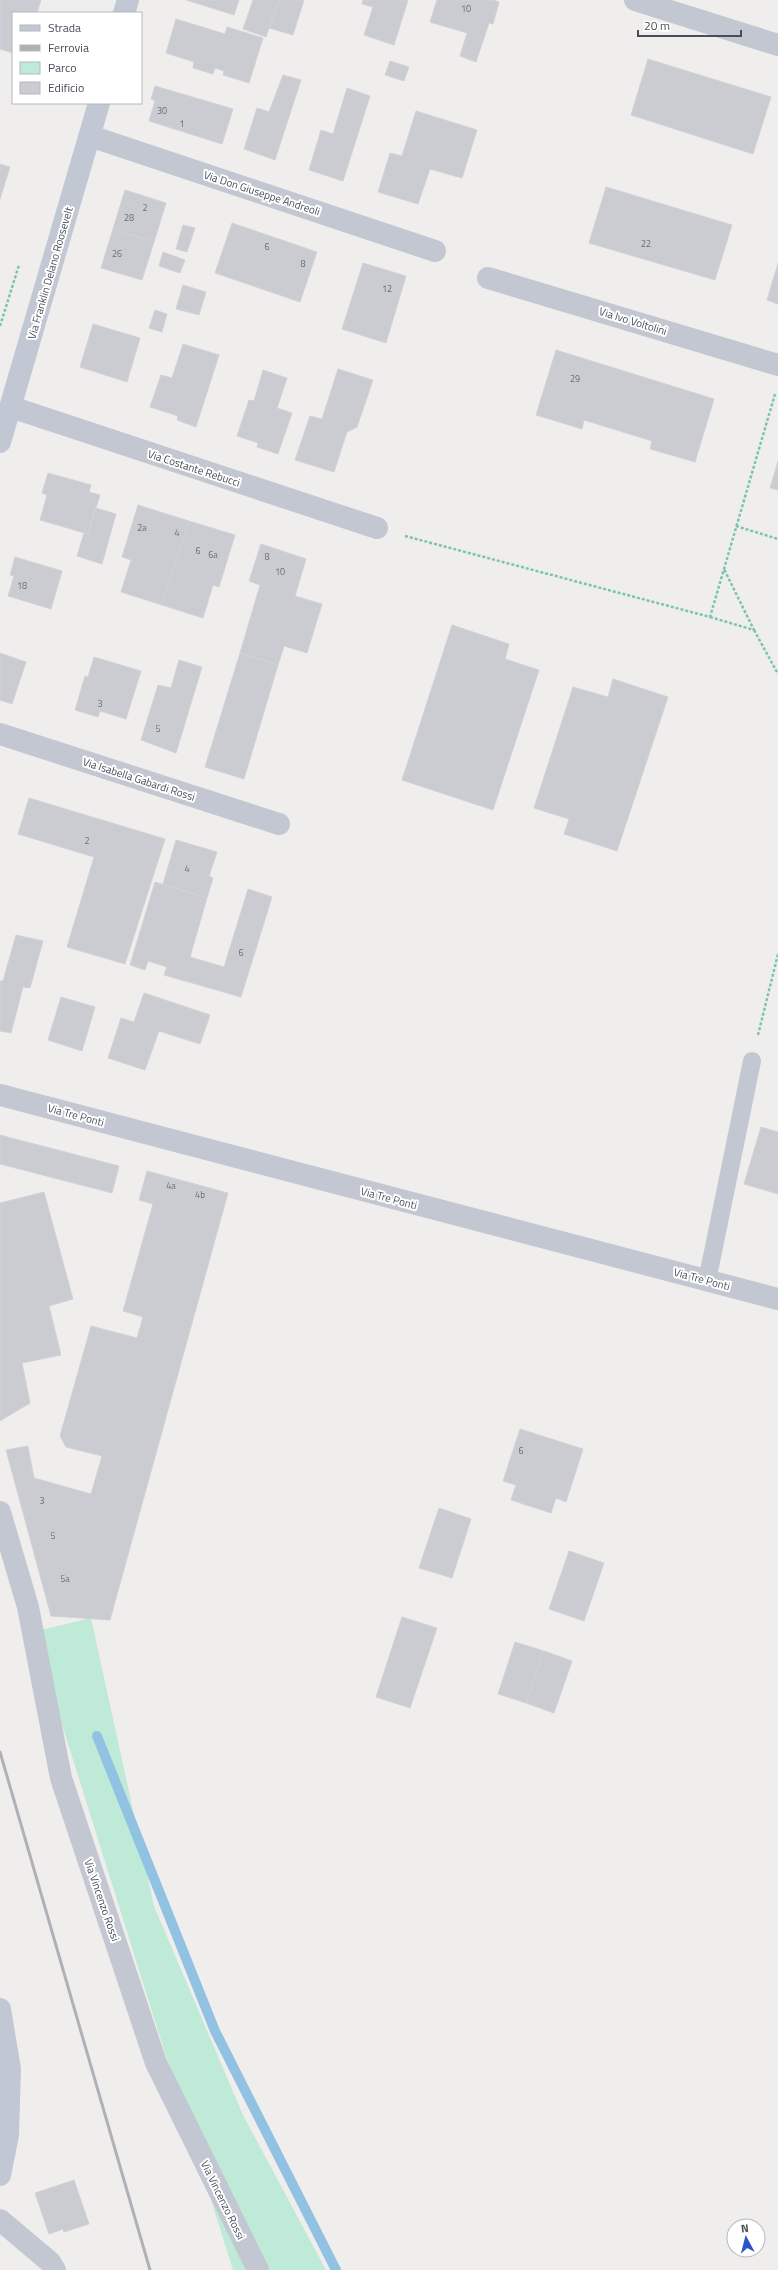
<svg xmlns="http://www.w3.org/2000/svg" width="778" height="2270" font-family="'Titillium Web',sans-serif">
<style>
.green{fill:#bfead7}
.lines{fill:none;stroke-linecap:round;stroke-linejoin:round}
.stream{stroke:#91c2e2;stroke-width:10}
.building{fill:#caccd1;stroke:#d2d2d8}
.path{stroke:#7bc4ad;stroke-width:2.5;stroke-dasharray:3 2;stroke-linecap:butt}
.service{stroke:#c2c7d1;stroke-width:18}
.minor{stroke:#c2c7d1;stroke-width:22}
.tertiary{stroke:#c2c7d1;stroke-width:22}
.secondary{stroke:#c2c7d4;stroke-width:22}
.rail{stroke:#b0b1b7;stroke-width:3}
.labels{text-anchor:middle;stroke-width:4;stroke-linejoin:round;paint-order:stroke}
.number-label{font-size:9px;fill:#686d77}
.street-label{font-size:11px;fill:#474d59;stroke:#fff}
</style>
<rect width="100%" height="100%" fill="#f0eeed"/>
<!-- green -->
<polygon class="green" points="91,1618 154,1906 243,2115 326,2270 233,2270 33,1632"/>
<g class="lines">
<!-- stream -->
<polyline class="stream" points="97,1736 215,2031 336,2270"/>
</g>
<!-- building -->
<g class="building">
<polygon points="0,0 41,0 37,13 13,13 13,53 0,49"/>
<polygon points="186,0 239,0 234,15"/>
<polygon points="253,0 279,0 266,37 243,29"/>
<polygon points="279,0 304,0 293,35 269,28"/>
<polygon points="363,0 408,0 394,45 364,35 373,7 362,4"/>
<polygon points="437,0 493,0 499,2 493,24 489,23 476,62 460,56 467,33 430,22"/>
<polygon points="176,19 225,34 227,27 263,38 249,83 223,75 224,71 215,68 213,74 193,68 194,62 166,53"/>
<polygon points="648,59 771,97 753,154 631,115"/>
<polygon points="390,61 409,67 404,81 385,75"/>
<polygon points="283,75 301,80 275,160 244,149 257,108 269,112"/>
<polygon points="155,86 233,109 222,144 149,121 155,101 151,99"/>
<polygon points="347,88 370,96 343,181 309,170 321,130 333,134"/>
<polygon points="416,111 477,130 462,178 430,169 418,204 378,192 390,153 402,156"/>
<polygon points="0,164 10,167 0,199"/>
<polygon points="606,187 732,225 715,280 589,243"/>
<polygon points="125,190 166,203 154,242 113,229"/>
<polygon points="232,223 317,252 300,302 215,273"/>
<polygon points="183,225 195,228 187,252 176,249"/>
<polygon points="113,229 154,242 142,280 101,268"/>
<polygon points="163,252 185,260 180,273 159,266"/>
<polygon points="363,263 406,276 386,343 342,329"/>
<polygon points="778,263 778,304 767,300"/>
<polygon points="183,285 206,292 199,315 176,309"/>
<polygon points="155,310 167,314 162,332 149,328"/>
<polygon points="93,324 140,338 127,382 80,367"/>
<polygon points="183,344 219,355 196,427 177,420 178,416 150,407 161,375 172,378"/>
<polygon points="556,350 714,399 695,462 650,449 652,441 584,420 582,429 536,415"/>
<polygon points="338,369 373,380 357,427 347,432 334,472 295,460 310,416 322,419"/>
<polygon points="263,370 287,378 277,408 292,413 278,454 257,447 258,443 237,436 249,400 254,401"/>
<polygon points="778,461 778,490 770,488"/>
<polygon points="48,473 91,485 89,492 100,495 88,534 40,520 47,495 42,493"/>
<polygon points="138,505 189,521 162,605 121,592 131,560 122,557"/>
<polygon points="96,508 116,514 102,564 77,556 84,533 88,534"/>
<polygon points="189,521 235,535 219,587 213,585 203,618 162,605"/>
<polygon points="261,544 306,559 295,596 322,604 307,653 284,646 278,665 240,653 260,585 249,581"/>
<polygon points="15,557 62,571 51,609 8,596 14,576 10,575"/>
<polygon points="452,625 509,644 505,659 539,670 493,810 402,780"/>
<polygon points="0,653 26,662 12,704 0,700"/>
<polygon points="240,653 278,665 244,779 205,767"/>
<polygon points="94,657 141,671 126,719 100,711 98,717 75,710 85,676 88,677"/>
<polygon points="179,660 202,667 176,753 141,740 158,685 171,688"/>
<polygon points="613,679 668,697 617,851 564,834 569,819 534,808 573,687 608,697"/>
<polygon points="29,798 165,839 125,964 67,947 94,857 18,834"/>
<polygon points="176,840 217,852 209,876 213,878 207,898 163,884"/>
<polygon points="155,882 207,898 190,957 224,967 248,889 272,897 241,997 164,975 167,967 148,961 145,970 130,965"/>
<polygon points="16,935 43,941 30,988 23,987 11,1033 0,1031 0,981 3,981"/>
<polygon points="144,993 210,1015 200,1044 159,1031 145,1070 108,1058 121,1018 134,1022"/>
<polygon points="61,997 95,1007 82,1051 48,1040"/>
<polygon points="761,1127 778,1132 778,1194 744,1184"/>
<polygon points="0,1135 119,1166 112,1193 0,1164"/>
<polygon points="147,1171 228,1193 110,1620 51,1616 6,1450 28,1446 34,1478 91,1494 102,1456 66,1447 60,1436 91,1326 137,1338 143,1317 123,1311 153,1204 139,1200"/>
<polygon points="44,1192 73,1299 49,1306 61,1355 22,1363 30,1403 0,1421 0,1203"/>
<polygon points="520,1429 583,1449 566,1502 556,1498 551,1513 511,1500 516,1485 503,1481"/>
<polygon points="439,1508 471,1519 452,1578 419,1568"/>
<polygon points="569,1551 604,1563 584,1621 549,1609"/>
<polygon points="402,1617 437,1628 410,1708 376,1697"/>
<polygon points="515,1642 544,1651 526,1703 498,1694"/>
<polygon points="544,1651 572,1661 554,1713 526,1703"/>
<polygon points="74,2180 89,2224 64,2232 63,2229 49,2234 35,2193"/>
</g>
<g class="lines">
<!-- path -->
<g class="path">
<polyline points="0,326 19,265"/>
<polyline points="736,526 778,539"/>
<polyline points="405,536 710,617 775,394"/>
<polyline points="710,617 754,630 724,569"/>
<polyline points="754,630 778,674"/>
<polyline points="758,1035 778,954"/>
</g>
<!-- service -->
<polyline class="service" points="707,1281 752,1061"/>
<!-- minor -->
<g class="minor">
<polyline points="635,0 778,45"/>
<polyline points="90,136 435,251"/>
<polyline points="488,278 778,365"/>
<polyline points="11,407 377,528"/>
<polyline points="0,734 279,824"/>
<polyline points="0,1512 28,1607 61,1778 156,2063 258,2270"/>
<polyline points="0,2220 50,2262 55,2270"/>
</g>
<!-- tertiary -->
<polyline class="tertiary" points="0,1095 778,1299"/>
<!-- secondary -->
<g class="secondary">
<polyline points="124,13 128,0"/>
<polyline points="0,442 99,103"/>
<polyline points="0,2009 10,2069 8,2135 0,2175"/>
</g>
<!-- rail -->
<polyline class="rail" points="0,1752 150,2270"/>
</g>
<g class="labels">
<!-- number labels -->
<g class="number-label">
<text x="466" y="12">10</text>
<text x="162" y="114">30</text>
<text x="182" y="127">1</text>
<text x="145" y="211">2</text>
<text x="129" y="221">28</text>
<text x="646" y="247">22</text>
<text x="267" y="250">6</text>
<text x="117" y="257">26</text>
<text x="303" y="267">8</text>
<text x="387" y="292">12</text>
<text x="575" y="382">29</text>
<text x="142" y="531">2a</text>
<text x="177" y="536">4</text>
<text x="198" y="554">6</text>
<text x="213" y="558">6a</text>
<text x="267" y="560">8</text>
<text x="280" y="575">10</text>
<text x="22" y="589">18</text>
<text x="100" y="707">3</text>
<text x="158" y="732">5</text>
<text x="87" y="844">2</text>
<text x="187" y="872">4</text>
<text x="241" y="956">6</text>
<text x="171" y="1189">4a</text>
<text x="200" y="1198">4b</text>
<text x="521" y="1454">6</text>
<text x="42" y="1504">3</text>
<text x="53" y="1539">5</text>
<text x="65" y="1582">5a</text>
</g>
<!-- street labels -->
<g class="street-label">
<text transform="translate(262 193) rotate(18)" y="4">Via Don Giuseppe Andreoli</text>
<text transform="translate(50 273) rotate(-74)" y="4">Via Franklin Delano Roosevelt</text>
<text transform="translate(633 321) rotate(17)" y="4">Via Ivo Voltolini</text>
<text transform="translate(194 468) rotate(18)" y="4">Via Costante Rebucci</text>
<text transform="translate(139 779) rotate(18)" y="4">Via Isabella Gabardi Rossi</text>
<text transform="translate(76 1115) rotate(15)" y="4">Via Tre Ponti</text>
<text transform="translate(389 1198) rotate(15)" y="4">Via Tre Ponti</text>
<text transform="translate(702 1279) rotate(15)" y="4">Via Tre Ponti</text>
<text transform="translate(102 1900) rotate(71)" y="4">Via Vincenzo Rossi</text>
<text transform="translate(223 2200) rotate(64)" y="4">Via Vincenzo Rossi</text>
</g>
</g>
<!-- legend -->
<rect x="12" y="12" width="130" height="92" fill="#ffffff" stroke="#b5b8bd"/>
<rect x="20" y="25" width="20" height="6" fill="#c2c7d4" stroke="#b5b8bd"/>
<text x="48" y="32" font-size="12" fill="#474d59">Strada</text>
<rect x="20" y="45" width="20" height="6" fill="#b0b1b7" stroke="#b5b8bd"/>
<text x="48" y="52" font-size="12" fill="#474d59">Ferrovia</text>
<rect x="20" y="62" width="20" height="12" fill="#bfead7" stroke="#b5b8bd"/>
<text x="48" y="72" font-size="12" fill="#474d59">Parco</text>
<rect x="20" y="82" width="20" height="12" fill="#caccd1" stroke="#b5b8bd"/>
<text x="48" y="92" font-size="12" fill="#474d59">Edificio</text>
<!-- north arrow -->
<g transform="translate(746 2238) rotate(353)"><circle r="19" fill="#ffffff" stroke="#b5b8bd"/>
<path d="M0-3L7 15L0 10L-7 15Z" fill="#2b54cc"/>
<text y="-6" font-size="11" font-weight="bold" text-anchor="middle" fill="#474d59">N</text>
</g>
<!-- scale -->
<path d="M638 30v6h103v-6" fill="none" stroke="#474d59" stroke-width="2"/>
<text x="644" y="30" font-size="12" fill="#474d59" stroke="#ffffff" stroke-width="3" paint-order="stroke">20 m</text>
</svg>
